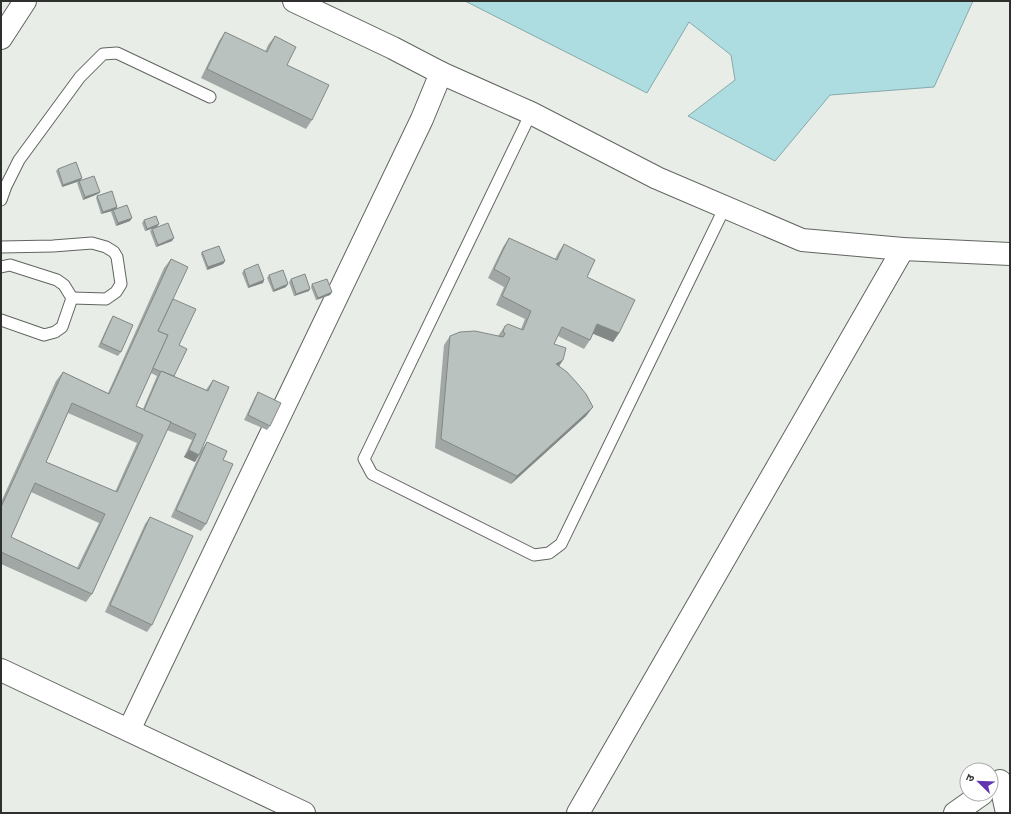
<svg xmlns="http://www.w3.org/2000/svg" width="1011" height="814" font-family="'DM Sans','Noto Sans Devanagari',sans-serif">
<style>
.water{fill:#addde1;stroke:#87a9ab}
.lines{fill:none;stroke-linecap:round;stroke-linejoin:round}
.lane-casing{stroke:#616560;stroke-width:13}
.street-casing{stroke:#616560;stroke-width:24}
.lane{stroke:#fff;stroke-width:11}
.street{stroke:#fff;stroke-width:22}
.wall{fill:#a0a7a4;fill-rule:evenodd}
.shaded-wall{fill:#828886}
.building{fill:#bac2bf;stroke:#828886;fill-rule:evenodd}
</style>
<rect width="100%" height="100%" fill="#e8ede7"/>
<!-- water -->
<polygon class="water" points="465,1 973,1 934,87 830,95 775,161 688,116 735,80 731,55 689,22 647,93"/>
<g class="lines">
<defs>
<g id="lane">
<polyline points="531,113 364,459 372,474 534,555 549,553 561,544 725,207"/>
<polyline points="1,200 6,186 19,160 80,77 103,54 117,53 210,97"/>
<polyline points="1,247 53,246 92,243 106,247 114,252 117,257 121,284 116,292 106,299 72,298"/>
<polyline points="1,267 10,265 57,280 64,285 72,298 62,327 55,332 44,335 1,320"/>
</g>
<g id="street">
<polyline points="1,38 25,1"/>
<polyline points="441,73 531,113 657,178 802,240 903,249 1010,254"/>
<polyline points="1,670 304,813"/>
<polyline points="129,730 422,119 441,73 393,48 294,1"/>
<polyline points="1000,781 1007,813"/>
<polyline points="578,813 903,249"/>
<polyline points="955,813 982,794"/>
</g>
</defs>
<!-- lane casing -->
<use href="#lane" class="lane-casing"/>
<!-- street casing -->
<use href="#street" class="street-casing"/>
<!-- lane -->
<use href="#lane" class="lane"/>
<!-- street -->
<use href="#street" class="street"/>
</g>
<!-- wall -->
<g class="wall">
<polygon points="225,32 265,52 268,45 275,36 312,120 306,129 201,78 219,41"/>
<polygon points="58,169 82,178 80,181 100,192 98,194 83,200 77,183 79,181 62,187 56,171"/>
<polygon points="97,196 117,207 117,208 130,221 116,226 111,212 112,211 101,214 96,198"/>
<polygon points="144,220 157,227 145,231 142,223"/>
<polygon points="152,229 172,241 156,247 150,231"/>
<polygon points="509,238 555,259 558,253 564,244 587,277 619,333 613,342 593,333 590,340 584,349 558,336 554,344 563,360 559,366 593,407 586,416 511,484 435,448 444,345 450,336 498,336 505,326 521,329 525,319 496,305 504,287 488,278 503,247"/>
<polygon points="202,252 225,261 223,264 207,270 201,254"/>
<path d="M171 259 173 299 179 345 174 376 206 390 208 387 213 380 195 462 184 457 192 440 167 430 92 594 86 602 1 564V502L56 381 63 372 108 393 164 268ZM151 373 157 376 143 409 136 406ZM68 413 137 443 115 492 46 462ZM31 492 99 523 77 568 11 537Z"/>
<polygon points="244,270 264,280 263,283 248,288 242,273"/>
<polygon points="269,275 286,287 273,292 267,278"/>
<polygon points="291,279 309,291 294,296 289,282"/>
<polygon points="312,284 332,292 330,295 316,300 311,287"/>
<polygon points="113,316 121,352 118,356 98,347 110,321"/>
<polygon points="258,392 270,426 267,430 244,420 255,397"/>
<polygon points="207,442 223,460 206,524 201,531 171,517 202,449"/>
<polygon points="150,517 152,625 147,632 105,612 145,524"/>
</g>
<!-- shaded-wall -->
<g class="shaded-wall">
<polygon points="82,178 80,181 62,187 63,185"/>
<polygon points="100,192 98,194 83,200 85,197"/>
<polygon points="117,207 116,210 113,210 112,211 101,214 103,212"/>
<polygon points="132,218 130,221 116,226 118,223"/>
<polygon points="159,224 157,227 145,231 147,229"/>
<polygon points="174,238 172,241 156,247 158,245"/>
<polygon points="225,261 223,264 207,270 208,267"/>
<polygon points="264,280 263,283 248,288 249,286"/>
<polygon points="288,284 286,287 273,292 274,290"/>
<polygon points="310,289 309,291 294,296 296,294"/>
<polygon points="332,292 330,295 316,300 318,298"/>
<polygon points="597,324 619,333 613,342 591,333"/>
<polygon points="563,360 557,369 556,364"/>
<polygon points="593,407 586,416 511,484 517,476"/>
<polygon points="189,450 199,455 195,462 184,457"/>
</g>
<!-- building -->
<g class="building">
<polygon points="225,32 267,52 275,36 296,47 287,65 329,85 312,120 207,69"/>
<polygon points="76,162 82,178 63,185 58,169"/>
<polygon points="94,176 100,192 85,197 79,181"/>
<polygon points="112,191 117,207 103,212 97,196"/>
<polygon points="127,205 132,218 118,223 113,210"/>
<polygon points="156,216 159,224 147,229 144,220"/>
<polygon points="168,223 174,238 158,245 152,229"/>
<polygon points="509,238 557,260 564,244 595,260 587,277 635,300 619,333 597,324 590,340 562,327 554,344 566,348 563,360 556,364 567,372 577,383 586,394 593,407 517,476 441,439 450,336 460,332 475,331 503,337 505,334 503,331 505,326 508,324 523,330 531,311 502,296 510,278 494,269"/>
<polygon points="219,246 225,261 208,267 202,252"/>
<path d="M171 259 188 267 158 331 168 335 136 406 171 422 92 594 1 552V507L63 372 109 394ZM72 403 143 435 117 492 46 462ZM35 483 105 514 79 569 11 537Z"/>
<polygon points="258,264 264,280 249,286 244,270"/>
<polygon points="283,270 288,284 274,290 269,275"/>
<polygon points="305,274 310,289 296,294 291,279"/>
<polygon points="327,279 332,292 318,298 312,284"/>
<polygon points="173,299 196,309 179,345 187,349 174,376 161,371 161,372 153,368 168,335 158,331"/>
<polygon points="113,316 133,325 121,352 101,343"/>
<polygon points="161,371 208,391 213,380 229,387 199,455 189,450 196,434 170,422 171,422 144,410"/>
<polygon points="258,392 281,403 270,426 248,415"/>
<polygon points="207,442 227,451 223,460 233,464 206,524 176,510"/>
<polygon points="150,517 193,536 152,625 110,605"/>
</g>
<!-- border -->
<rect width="1011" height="814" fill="none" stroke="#2e302e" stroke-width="4"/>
<!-- north arrow -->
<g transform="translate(979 782) rotate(293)"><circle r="19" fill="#ffffff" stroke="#abacab"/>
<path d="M0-3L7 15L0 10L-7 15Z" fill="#6037af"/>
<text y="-6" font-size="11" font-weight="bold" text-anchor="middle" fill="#2e302e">उ</text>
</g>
</svg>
